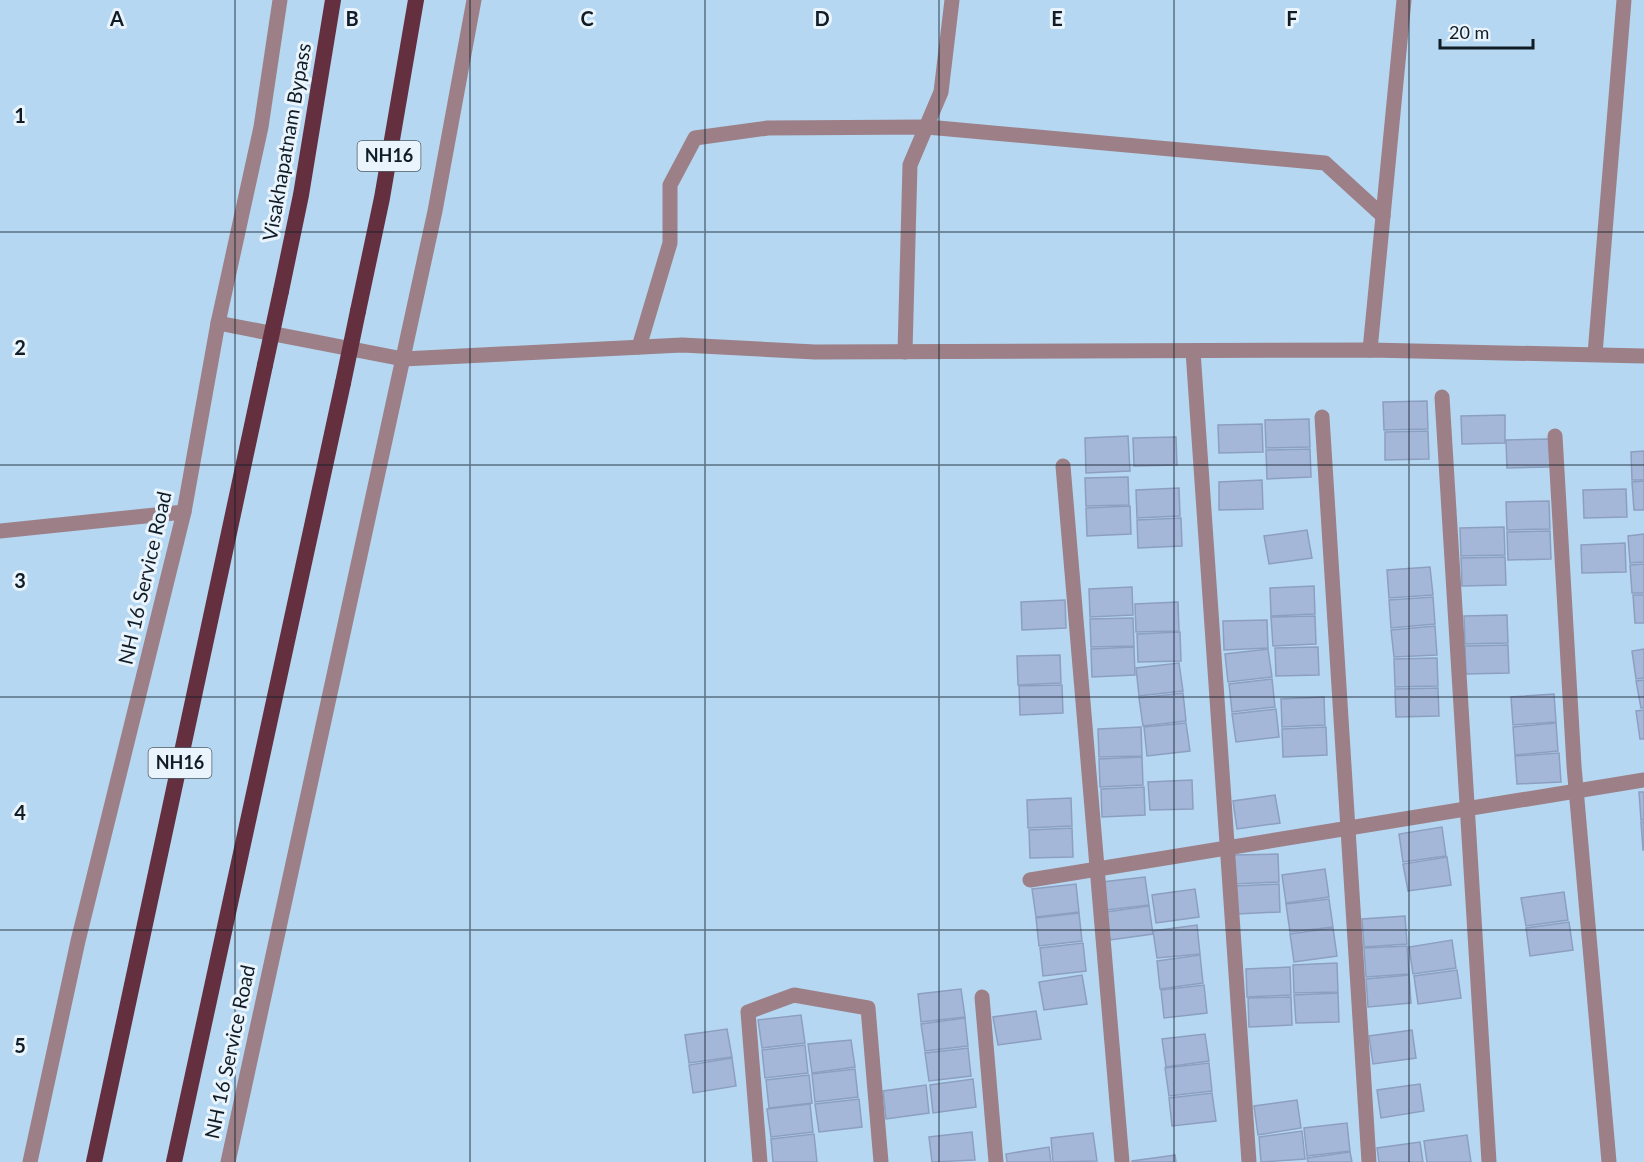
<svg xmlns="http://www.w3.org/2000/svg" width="1644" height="1162" font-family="Lato,sans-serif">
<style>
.building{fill:#a5b7d9;stroke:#8d9fc0;stroke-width:1.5}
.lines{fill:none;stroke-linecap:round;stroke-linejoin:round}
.minor{stroke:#9d8087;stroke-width:15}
.tertiary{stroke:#9d8087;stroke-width:15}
.trunk{stroke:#643040;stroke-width:16}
.trunk-bridge{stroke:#643040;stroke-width:16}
.grid{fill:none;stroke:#101c26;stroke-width:1.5;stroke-opacity:0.55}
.labels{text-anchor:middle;stroke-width:6;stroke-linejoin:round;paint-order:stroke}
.shield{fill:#eaf4fd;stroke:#515d66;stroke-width:1.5}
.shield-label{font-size:18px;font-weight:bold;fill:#101c26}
.street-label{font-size:20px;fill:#101c26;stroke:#eaf4fd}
.grid-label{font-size:20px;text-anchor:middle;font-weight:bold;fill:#101c26;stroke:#eaf4fd;stroke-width:6;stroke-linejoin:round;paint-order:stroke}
</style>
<rect width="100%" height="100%" fill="#b5d7f2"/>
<!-- building -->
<g class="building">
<polygon points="1427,401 1428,429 1384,430 1383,402"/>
<polygon points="1505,415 1505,443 1462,444 1461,416"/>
<polygon points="1309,419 1310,447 1266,448 1265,420"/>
<polygon points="1262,424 1263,452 1219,453 1218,425"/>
<polygon points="1428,431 1429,459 1385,460 1385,432"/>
<polygon points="1128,436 1130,471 1086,473 1085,438"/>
<polygon points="1176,437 1177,465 1134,466 1133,438"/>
<polygon points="1549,439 1550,467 1507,468 1506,440"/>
<polygon points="1310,449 1311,477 1267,479 1266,450"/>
<polygon points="1644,451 1644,480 1632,480 1631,452"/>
<polygon points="1128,477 1129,505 1086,506 1085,478"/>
<polygon points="1262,480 1263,509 1219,510 1219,482"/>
<polygon points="1644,481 1644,510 1634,510 1632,482"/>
<polygon points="1179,488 1180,516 1137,518 1136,490"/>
<polygon points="1626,489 1627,517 1584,518 1583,490"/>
<polygon points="1549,501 1550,529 1507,530 1506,502"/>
<polygon points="1130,506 1131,534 1087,536 1086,508"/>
<polygon points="1181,518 1182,546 1138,548 1137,520"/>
<polygon points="1504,527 1505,555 1461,556 1460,528"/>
<polygon points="1307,530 1312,558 1269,564 1264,536"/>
<polygon points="1550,531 1551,559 1508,560 1507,532"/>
<polygon points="1644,534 1644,562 1630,563 1628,536"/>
<polygon points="1625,543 1626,572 1582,573 1581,545"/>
<polygon points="1505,557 1506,585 1462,586 1461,558"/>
<polygon points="1644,564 1644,593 1632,593 1630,565"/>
<polygon points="1430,567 1433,595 1389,598 1387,570"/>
<polygon points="1314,586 1315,614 1271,616 1270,588"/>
<polygon points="1132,587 1133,615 1090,617 1089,589"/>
<polygon points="1633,595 1644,595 1644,623 1635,623"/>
<polygon points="1433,597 1435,624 1391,628 1389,600"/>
<polygon points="1065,600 1066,628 1022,630 1021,602"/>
<polygon points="1178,602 1179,631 1136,632 1135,604"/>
<polygon points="1507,615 1508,643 1465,644 1464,616"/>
<polygon points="1315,616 1316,644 1273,646 1271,617"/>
<polygon points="1133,618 1134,646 1091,647 1090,619"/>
<polygon points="1267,620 1268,648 1224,650 1223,621"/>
<polygon points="1435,626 1437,655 1394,657 1391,630"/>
<polygon points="1180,632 1181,661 1138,662 1137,634"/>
<polygon points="1508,645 1509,673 1466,674 1465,646"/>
<polygon points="1134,647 1135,675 1092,677 1091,649"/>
<polygon points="1318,647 1319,675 1276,676 1275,648"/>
<polygon points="1268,649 1272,677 1228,682 1225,654"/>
<polygon points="1644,649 1644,678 1636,679 1632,651"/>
<polygon points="1060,655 1061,683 1018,685 1017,656"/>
<polygon points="1437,658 1438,686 1395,687 1394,659"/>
<polygon points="1179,663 1183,691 1139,696 1136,668"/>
<polygon points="1272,679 1275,707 1232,712 1229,684"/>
<polygon points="1644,680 1644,708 1641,708 1636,681"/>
<polygon points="1062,685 1063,713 1020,715 1019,686"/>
<polygon points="1438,688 1439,716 1396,717 1395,689"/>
<polygon points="1183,693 1186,721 1143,726 1139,698"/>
<polygon points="1554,694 1556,722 1513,725 1511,697"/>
<polygon points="1324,697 1325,725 1282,727 1281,699"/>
<polygon points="1276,709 1279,737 1236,742 1232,714"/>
<polygon points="1644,710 1644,739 1640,739 1636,711"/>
<polygon points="1186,723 1190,751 1147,756 1144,727"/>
<polygon points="1556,723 1558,751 1515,755 1513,727"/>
<polygon points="1141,727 1142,756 1099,757 1098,729"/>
<polygon points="1326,727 1327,755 1283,757 1282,729"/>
<polygon points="1559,753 1561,782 1517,784 1515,756"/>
<polygon points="1142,757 1143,785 1100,787 1099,759"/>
<polygon points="1192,780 1193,809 1150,810 1148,782"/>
<polygon points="1144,787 1145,815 1102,817 1101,789"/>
<polygon points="1639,792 1644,792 1644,820 1641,820"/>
<polygon points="1275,795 1280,823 1237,829 1233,801"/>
<polygon points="1071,798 1072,826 1028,828 1027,800"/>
<polygon points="1641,822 1644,822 1644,850 1643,850"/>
<polygon points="1442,827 1446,856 1403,862 1399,834"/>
<polygon points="1072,828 1073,857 1030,858 1029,830"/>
<polygon points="1278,854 1279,882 1235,884 1234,855"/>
<polygon points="1447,857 1451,885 1408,891 1403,864"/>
<polygon points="1325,869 1329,897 1286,903 1282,875"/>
<polygon points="1145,877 1149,905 1106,910 1102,882"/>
<polygon points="1076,884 1079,912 1036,917 1032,889"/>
<polygon points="1279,884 1280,912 1237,914 1236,886"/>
<polygon points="1195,889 1199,917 1156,923 1152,895"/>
<polygon points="1564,892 1568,920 1526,926 1521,898"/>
<polygon points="1329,899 1333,927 1290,932 1286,904"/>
<polygon points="1149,906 1153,934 1110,940 1106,912"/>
<polygon points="1079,913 1082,941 1039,946 1036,918"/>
<polygon points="1405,916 1407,944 1364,947 1362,919"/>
<polygon points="1569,922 1573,950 1530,956 1526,928"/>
<polygon points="1197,925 1200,954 1157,958 1153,931"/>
<polygon points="1333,928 1337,956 1294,962 1290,934"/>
<polygon points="1452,940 1456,968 1413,974 1409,947"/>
<polygon points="1083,943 1086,971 1043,976 1040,948"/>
<polygon points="1407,946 1409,974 1366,977 1364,948"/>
<polygon points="1200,955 1203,983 1160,989 1157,961"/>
<polygon points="1337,963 1338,992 1294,993 1293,965"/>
<polygon points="1290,967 1291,995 1247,997 1246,969"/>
<polygon points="1457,970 1461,998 1418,1004 1414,976"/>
<polygon points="1082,975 1087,1004 1044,1010 1039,982"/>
<polygon points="1409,975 1411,1003 1368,1007 1366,979"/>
<polygon points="1204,985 1207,1013 1164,1018 1161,990"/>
<polygon points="961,989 965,1017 921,1022 918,994"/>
<polygon points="1338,993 1339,1022 1296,1023 1294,995"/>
<polygon points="1291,997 1292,1025 1249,1027 1248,998"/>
<polygon points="1036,1011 1041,1039 998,1045 993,1017"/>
<polygon points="801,1015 805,1043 762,1048 758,1020"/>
<polygon points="965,1018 968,1046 925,1051 921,1024"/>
<polygon points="727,1029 732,1057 689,1063 685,1035"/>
<polygon points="1412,1030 1416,1058 1373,1064 1369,1036"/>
<polygon points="1205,1034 1209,1061 1166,1067 1162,1039"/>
<polygon points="851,1040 855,1067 812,1073 808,1044"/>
<polygon points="805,1045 808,1073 765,1078 762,1050"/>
<polygon points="968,1048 971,1076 929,1081 925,1053"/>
<polygon points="732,1058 736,1086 693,1093 689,1065"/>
<polygon points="1209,1063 1212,1091 1169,1096 1165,1068"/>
<polygon points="855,1069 858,1097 815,1102 812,1074"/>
<polygon points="809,1075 812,1103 769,1108 766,1080"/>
<polygon points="973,1079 976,1107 933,1113 930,1085"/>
<polygon points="1420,1084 1424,1111 1381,1118 1377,1090"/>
<polygon points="926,1085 929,1113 886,1119 883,1091"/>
<polygon points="1212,1093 1216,1121 1172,1126 1169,1098"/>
<polygon points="859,1099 862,1127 819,1132 815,1104"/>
<polygon points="1297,1100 1301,1128 1258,1135 1254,1106"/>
<polygon points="810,1104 813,1132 771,1137 767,1109"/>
<polygon points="1347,1123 1350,1151 1307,1156 1304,1128"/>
<polygon points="1302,1131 1305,1159 1261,1162 1259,1137"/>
<polygon points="972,1132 975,1160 932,1162 929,1137"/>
<polygon points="1093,1133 1097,1161 1053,1162 1051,1138"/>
<polygon points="814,1134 817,1162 773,1162 771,1139"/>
<polygon points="1467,1135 1471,1162 1427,1162 1424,1141"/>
<polygon points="1420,1142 1423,1162 1379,1162 1377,1148"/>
<polygon points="1049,1147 1051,1162 1007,1162 1006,1154"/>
<polygon points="1350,1152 1352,1162 1308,1162 1307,1158"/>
<polygon points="1175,1155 1176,1162 1132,1162 1132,1161"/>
</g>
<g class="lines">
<!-- minor -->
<g class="minor">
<polyline points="218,323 403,359 682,345 815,352 1370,350 1644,356"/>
<polyline points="639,347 670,243 670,185 695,138 768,128 927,127 1325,163 1383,216"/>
<polyline points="1370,350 1404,0"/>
<polyline points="1193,351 1249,1162"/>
<polyline points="905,352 910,165 941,92 952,0"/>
<polyline points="1595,354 1624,0"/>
<polyline points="1442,397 1489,1162"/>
<polyline points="1322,417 1369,1162"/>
<polyline points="1555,436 1574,766 1609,1162"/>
<polyline points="1063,466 1122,1162"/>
<polyline points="0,531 184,512"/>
<polyline points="1030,880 1644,780"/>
<polyline points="982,997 996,1162"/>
<polyline points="760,1162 748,1012 794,995 868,1008 881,1162"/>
</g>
<!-- tertiary -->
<g class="tertiary">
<polyline points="30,1162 78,941 184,512 218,323 261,127 280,0"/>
<polyline points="228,1162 435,211 474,0"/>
</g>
<!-- trunk -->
<g class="trunk">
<polyline points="281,291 301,195 333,0"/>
<polyline points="358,311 382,198 416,0"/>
<polyline points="94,1162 265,365"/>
<polyline points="174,1162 343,383"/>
</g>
<!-- trunk-bridge -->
<g class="trunk-bridge">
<polyline points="265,365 281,291"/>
<polyline points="343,383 358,311"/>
</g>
</g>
<!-- grid -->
<path class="grid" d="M235 0V1162M470 0V1162M705 0V1162M939 0V1162M1174 0V1162M1409 0V1162M0 232H1644M0 465H1644M0 697H1644M0 930H1644"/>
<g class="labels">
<!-- shield labels -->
<g class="shield">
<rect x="357.5" y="141" width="63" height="30" rx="4.5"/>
<rect x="148.5" y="748" width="63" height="30" rx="4.5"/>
</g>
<g class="shield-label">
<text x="389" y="162">NH16</text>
<text x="180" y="769">NH16</text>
</g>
<!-- street labels -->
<g class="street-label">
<text transform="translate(287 142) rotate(-80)" y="7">Visakhapatnam Bypass</text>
<text transform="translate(145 578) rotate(-77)" y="7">NH 16 Service Road</text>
<text transform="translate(230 1052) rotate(-78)" y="7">NH 16 Service Road</text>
</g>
</g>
<g class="grid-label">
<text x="117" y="26">A</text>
<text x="352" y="26">B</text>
<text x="587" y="26">C</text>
<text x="822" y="26">D</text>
<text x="1057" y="26">E</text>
<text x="1292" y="26">F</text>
<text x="20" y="123">1</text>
<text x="20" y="355">2</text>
<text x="20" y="588">3</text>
<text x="20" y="820">4</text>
<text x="20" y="1053">5</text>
</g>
<!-- scale -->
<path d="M1440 39v9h93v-9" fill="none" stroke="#101c26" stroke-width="3"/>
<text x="1449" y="39" font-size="18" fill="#101c26" stroke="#eaf4fd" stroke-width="4.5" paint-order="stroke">20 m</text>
</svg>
